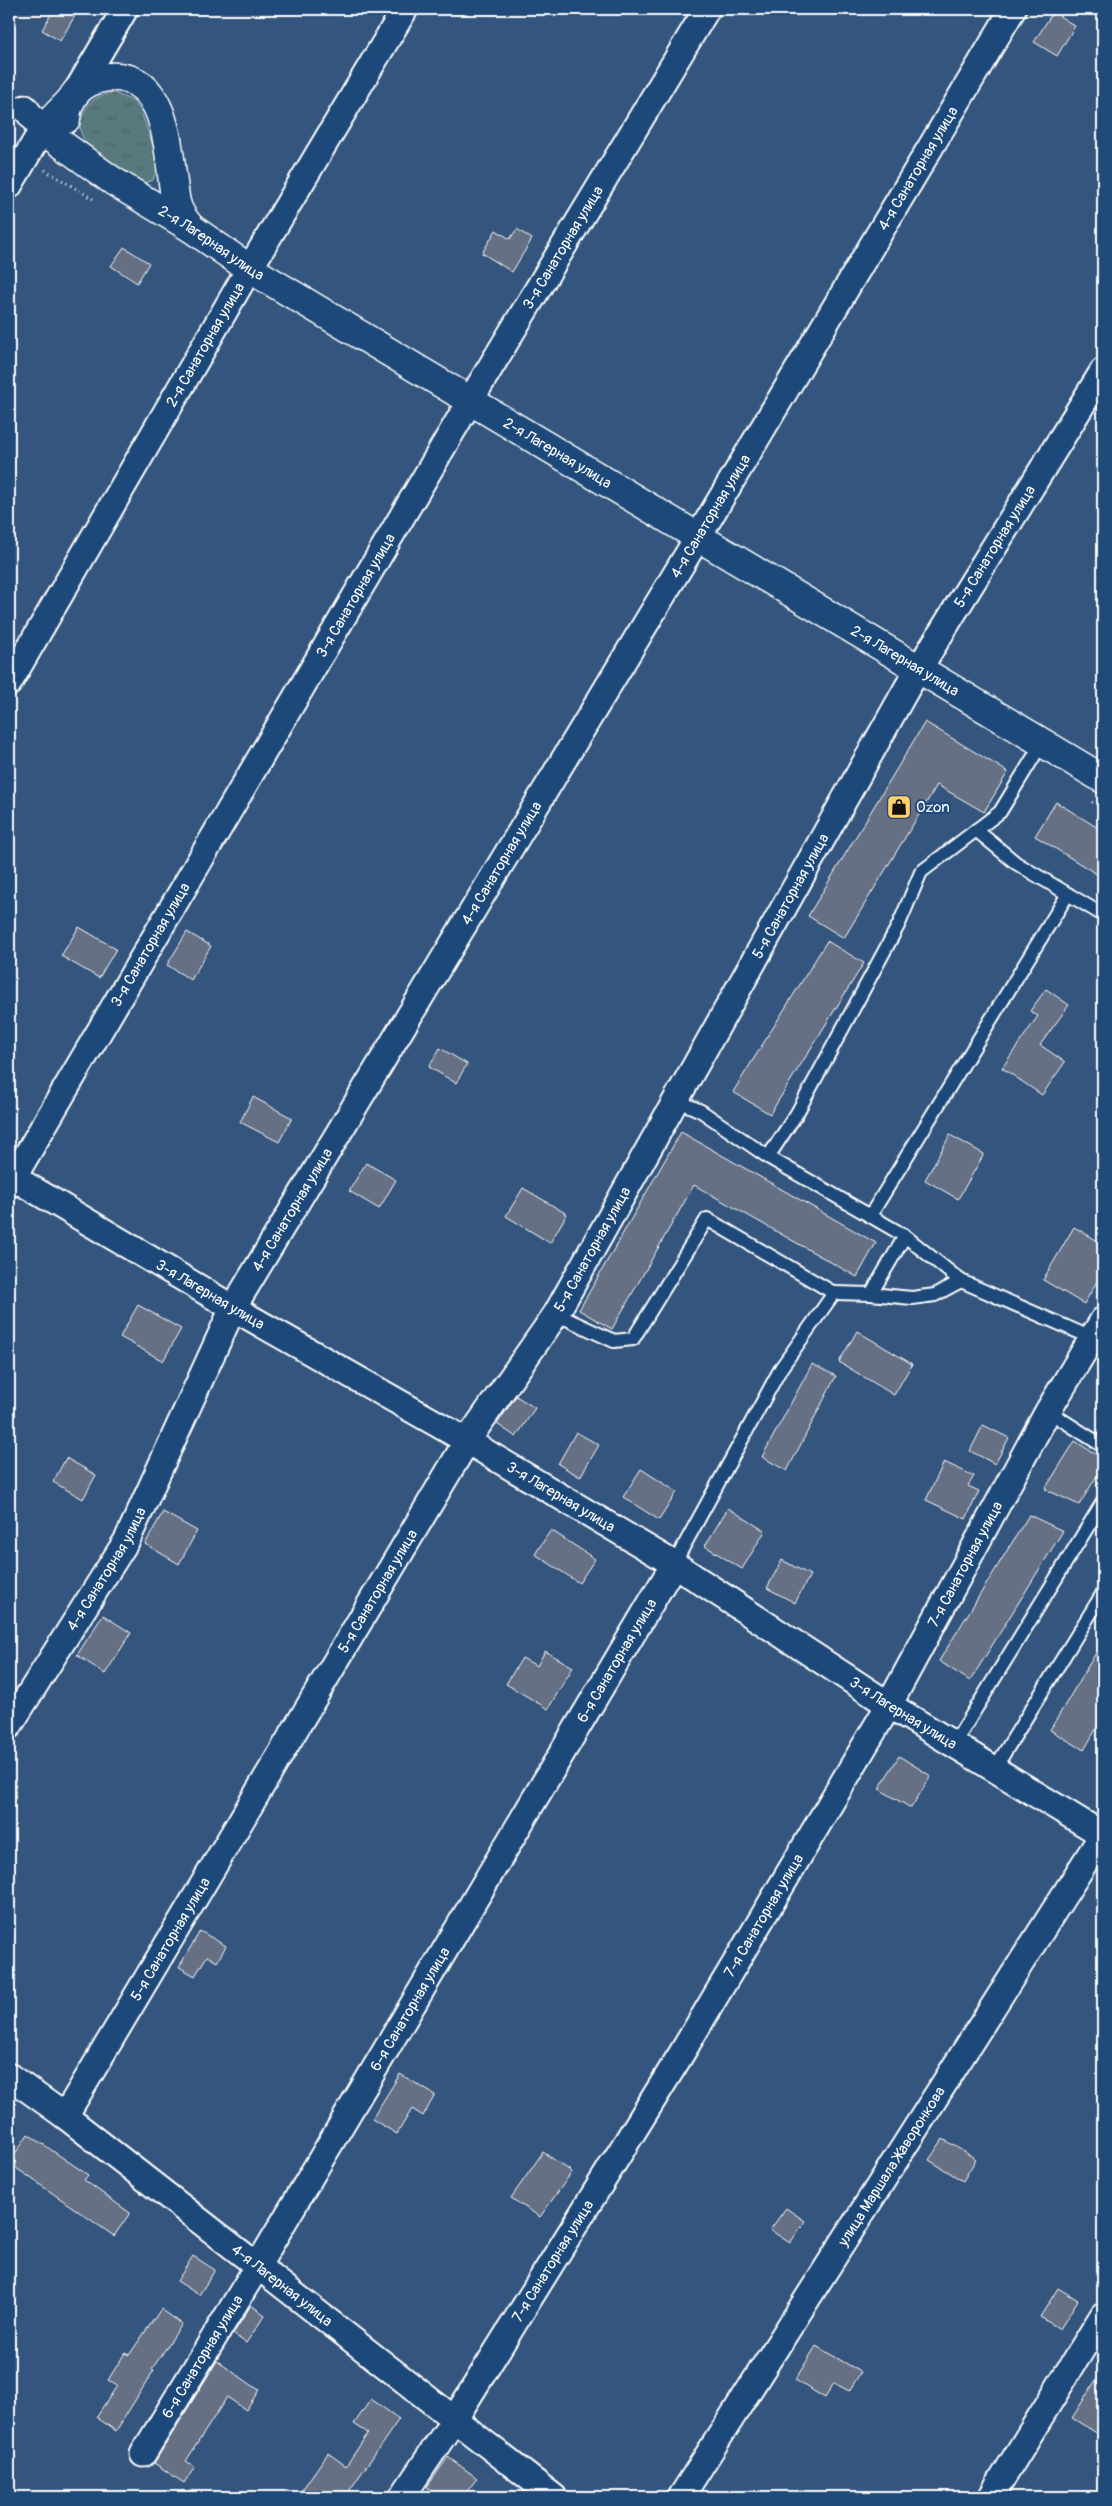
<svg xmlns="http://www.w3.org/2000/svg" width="1112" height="2506" font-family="Pangolin,sans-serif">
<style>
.grass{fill:url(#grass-tufts);stroke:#acbcbe}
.building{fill:#656f84;stroke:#fff}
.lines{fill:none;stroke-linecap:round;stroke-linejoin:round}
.service-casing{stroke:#fff;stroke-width:16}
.minor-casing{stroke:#fff;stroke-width:29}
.tertiary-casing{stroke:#fff;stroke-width:31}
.path{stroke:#fff;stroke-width:3;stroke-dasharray:1 4;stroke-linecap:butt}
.service{stroke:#1f4a7a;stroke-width:12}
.minor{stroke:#1f4a7a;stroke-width:25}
.tertiary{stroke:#1f4a7a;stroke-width:28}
.labels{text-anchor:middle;stroke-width:4;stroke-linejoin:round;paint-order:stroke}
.street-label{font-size:15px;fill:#fff;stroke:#1f4a7a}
.poi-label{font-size:15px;fill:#fff;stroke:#1f4a7a;text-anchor:start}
</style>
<defs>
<pattern id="grass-tufts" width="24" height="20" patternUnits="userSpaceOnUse" patternTransform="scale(1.25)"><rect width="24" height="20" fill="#59797d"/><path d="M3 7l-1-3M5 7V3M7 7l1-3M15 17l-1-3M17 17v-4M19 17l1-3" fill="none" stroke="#526264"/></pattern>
</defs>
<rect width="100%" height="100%" fill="#34557d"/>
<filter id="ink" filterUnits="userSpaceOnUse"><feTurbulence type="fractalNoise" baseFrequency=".02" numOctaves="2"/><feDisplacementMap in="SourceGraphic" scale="10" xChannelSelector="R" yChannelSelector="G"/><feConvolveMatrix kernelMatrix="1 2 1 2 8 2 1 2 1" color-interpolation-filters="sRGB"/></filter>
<g filter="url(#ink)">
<!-- grass -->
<path class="grass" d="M114 93 133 101 140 109 156 154 157 170 153 180 144 183C121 169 67 148 83 114 89 100 99 95 114 93Z"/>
<!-- building -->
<g class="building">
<polygon points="54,9 79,9 60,41 42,30"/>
<polygon points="1053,12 1075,26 1057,56 1034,42"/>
<polygon points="517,229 532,239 512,272 482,253 496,230 510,239"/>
<polygon points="124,247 149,263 137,283 111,266"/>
<polygon points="925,722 1008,772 984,812 937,785 844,938 808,916"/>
<polygon points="1056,802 1103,831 1103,878 1035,836"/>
<polygon points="79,927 116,949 99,978 61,956"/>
<polygon points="187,932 211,946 191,980 167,965"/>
<polygon points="827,941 864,963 770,1114 733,1092"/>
<polygon points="1046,989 1069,1005 1040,1045 1065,1062 1042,1095 1002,1068 1038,1016 1030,1011"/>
<polygon points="440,1048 467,1064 456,1083 429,1067"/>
<polygon points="253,1097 292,1118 279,1142 240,1122"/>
<polygon points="681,1132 876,1243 857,1277 694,1185 612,1329 579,1310"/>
<polygon points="950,1135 984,1154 958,1199 925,1180"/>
<polygon points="366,1163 396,1180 379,1209 349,1191"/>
<polygon points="523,1188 567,1214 550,1243 506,1216"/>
<polygon points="1074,1227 1103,1244 1103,1271 1084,1304 1043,1280"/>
<polygon points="138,1305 181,1329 163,1361 120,1337"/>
<polygon points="857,1331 912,1364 894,1395 839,1362"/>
<polygon points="812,1364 836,1376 787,1471 762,1457"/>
<polygon points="516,1396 535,1408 516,1437 497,1424"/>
<polygon points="983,1425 1009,1438 995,1464 970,1451"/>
<polygon points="576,1432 599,1445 580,1477 558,1464"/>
<polygon points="1075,1441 1103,1459 1103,1466 1079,1505 1045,1489"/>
<polygon points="66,1458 96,1475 83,1499 53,1482"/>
<polygon points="944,1462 974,1476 968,1486 979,1491 966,1519 926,1500"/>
<polygon points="641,1469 677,1492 659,1520 623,1497"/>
<polygon points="728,1508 765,1531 742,1569 705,1546"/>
<polygon points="163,1512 197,1531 179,1564 145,1544"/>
<polygon points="1029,1515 1063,1531 970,1681 939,1661"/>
<polygon points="551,1530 595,1559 579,1583 535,1554"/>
<polygon points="782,1560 810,1575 795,1603 767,1588"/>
<polygon points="103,1615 131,1633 105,1674 77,1655"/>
<polygon points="1103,1641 1103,1717 1084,1750 1050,1730"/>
<polygon points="545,1651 573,1667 548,1709 506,1684 522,1658 537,1666"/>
<polygon points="899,1756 931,1776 911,1808 879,1789"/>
<polygon points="200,1931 226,1946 217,1962 207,1956 195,1976 179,1967"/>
<polygon points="400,2074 435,2095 423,2116 412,2109 397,2134 372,2119"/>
<polygon points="28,2134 88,2175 84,2180 130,2213 114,2236 9,2163"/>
<polygon points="943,2139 976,2159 963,2181 929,2160"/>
<polygon points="543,2152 572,2172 540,2217 511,2198"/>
<polygon points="786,2208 805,2221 790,2243 770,2230"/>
<polygon points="193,2256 215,2270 199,2295 177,2281"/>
<polygon points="1058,2288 1078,2300 1060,2329 1040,2317"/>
<polygon points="251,2305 265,2315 246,2343 233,2334"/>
<polygon points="161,2309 182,2324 152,2369 154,2370 116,2431 96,2417 117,2386 108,2380 125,2353 129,2355"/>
<polygon points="816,2346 861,2372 849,2391 834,2383 825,2398 795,2380"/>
<polygon points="217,2361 259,2390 246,2410 227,2397 186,2461 195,2467 184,2483 154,2463"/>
<polygon points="1103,2369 1103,2437 1072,2418"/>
<polygon points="371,2399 399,2419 345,2497 297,2497 328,2453 346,2466 368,2433 354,2424"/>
<polygon points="448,2457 477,2478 463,2497 440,2497 427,2487"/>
</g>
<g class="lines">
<defs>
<g id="service">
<polyline points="976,830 1016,863 1103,915"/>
<polyline points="676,1100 701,1111 768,1157 905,1236 871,1294 834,1293"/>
<polyline points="768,1157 797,1113 899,924 921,872 1000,812 1042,743"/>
<polyline points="870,1216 1068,894"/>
<polyline points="961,1281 1092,1338"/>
<polyline points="871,1294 912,1298 935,1295 961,1281 905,1236"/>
<polyline points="556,1314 614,1341 633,1339 707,1219 834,1293 781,1368 674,1564"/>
<polyline points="1048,1411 1103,1446"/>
<polyline points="954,1744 1103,1502"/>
<polyline points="995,1768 1103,1593"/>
</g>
<g id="minor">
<polyline points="73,97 125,9"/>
<polyline points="9,186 42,130 25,108"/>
<path id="s1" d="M9 683 238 288 405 9"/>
<path id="s2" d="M9 1175 233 1308 467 1441 674 1564 889 1705 1103 1835"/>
<path id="s3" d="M9 1185 470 401 707 9"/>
<path id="s4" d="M9 1726 127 1540 233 1308 698 537 1013 9"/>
<path id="s5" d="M9 2076 65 2116 554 2497"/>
<path id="s6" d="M65 2116 467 1441 556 1314 907 688 1103 371"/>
<path id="s7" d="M143 2454 257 2267 674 1564"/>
<path id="s8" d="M402 2497 454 2420 680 2056 889 1705 1048 1411 1103 1320"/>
<path id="s9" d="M681 2497 1103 1834"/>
<polyline points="991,2497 1103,2315"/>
</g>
<g id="tertiary">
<path id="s10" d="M70 101 42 130 113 181 191 228 250 269 1103 779"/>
<path d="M66 119C66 107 73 93 83 86 94 79 105 76 118 77 172 81 168 165 176 202 178 212 185 221 191 228"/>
</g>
</defs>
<!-- service casing -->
<use href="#service" class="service-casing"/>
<!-- minor casing -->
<use href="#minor" class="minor-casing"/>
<!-- tertiary casing -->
<use href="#tertiary" class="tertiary-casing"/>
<!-- path -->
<g class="path">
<polyline points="45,170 93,199"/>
<polyline points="1092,802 1103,809"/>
<polyline points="9,2485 16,2497"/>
</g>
<!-- service -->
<use href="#service" class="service"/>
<!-- minor -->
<use href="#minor" class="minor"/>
<!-- tertiary -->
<use href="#tertiary" class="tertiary"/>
</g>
</g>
<!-- icons -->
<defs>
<symbol id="shop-square" viewBox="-11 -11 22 22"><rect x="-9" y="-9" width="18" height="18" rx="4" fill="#ffd166" stroke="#1f4a7a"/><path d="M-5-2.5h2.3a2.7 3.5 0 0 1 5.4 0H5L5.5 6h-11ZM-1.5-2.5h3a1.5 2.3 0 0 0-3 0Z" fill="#111"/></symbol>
</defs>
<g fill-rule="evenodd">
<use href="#shop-square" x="885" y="793" width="28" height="28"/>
</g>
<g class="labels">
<!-- street labels -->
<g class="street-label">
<text dy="5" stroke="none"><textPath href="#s4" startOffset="1805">4-я Санаторная улица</textPath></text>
<text dy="5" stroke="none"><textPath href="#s10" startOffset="244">2-я Лагерная улица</textPath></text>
<text dy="5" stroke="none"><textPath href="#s3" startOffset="1089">3-я Санаторная улица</textPath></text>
<text dy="5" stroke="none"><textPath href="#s1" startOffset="391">2-я Санаторная улица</textPath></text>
<text dy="5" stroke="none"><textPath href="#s10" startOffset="649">2-я Лагерная улица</textPath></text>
<text dy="5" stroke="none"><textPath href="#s4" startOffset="1400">4-я Санаторная улица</textPath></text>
<text dy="5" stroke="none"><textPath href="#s6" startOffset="1825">5-я Санаторная улица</textPath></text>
<text dy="5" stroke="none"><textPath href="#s3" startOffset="684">3-я Санаторная улица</textPath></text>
<text dy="5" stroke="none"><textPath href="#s10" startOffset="1054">2-я Лагерная улица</textPath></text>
<text dy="5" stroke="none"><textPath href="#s4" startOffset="995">4-я Санаторная улица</textPath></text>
<text dy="5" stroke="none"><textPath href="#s6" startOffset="1420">5-я Санаторная улица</textPath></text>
<text dy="5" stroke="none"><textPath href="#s3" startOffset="279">3-я Санаторная улица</textPath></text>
<text dy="5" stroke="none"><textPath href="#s4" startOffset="590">4-я Санаторная улица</textPath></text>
<text dy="5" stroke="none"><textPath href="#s6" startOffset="1015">5-я Санаторная улица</textPath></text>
<text dy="5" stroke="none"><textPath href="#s2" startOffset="234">3-я Лагерная улица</textPath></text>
<text dy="5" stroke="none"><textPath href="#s2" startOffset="639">3-я Лагерная улица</textPath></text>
<text dy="5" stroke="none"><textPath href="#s8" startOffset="1090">7-я Санаторная улица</textPath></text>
<text dy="5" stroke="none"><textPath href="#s4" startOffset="185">4-я Санаторная улица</textPath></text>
<text dy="5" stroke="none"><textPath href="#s6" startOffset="611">5-я Санаторная улица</textPath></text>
<text dy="5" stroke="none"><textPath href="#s7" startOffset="924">6-я Санаторная улица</textPath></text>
<text dy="5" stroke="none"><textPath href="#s2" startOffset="1044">3-я Лагерная улица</textPath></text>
<text dy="5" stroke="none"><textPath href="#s8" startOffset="685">7-я Санаторная улица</textPath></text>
<text dy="5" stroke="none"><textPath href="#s6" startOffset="206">5-я Санаторная улица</textPath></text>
<text dy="5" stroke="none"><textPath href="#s7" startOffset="519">6-я Санаторная улица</textPath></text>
<text dy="5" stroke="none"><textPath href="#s9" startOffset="392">улица Маршала Жаворонкова</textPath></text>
<text dy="5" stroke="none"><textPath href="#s8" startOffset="280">7-я Санаторная улица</textPath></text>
<text dy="5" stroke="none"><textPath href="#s5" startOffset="344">4-я Лагерная улица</textPath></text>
<text dy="5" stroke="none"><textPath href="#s7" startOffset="114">6-я Санаторная улица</textPath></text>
</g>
<!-- poi labels -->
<g class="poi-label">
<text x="916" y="812">Ozon</text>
</g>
</g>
<!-- margin -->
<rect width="1112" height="2506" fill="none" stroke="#1f4a7a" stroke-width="30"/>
<rect x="15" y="15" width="1082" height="2476" fill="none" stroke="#fff" stroke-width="2" filter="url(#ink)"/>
</svg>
